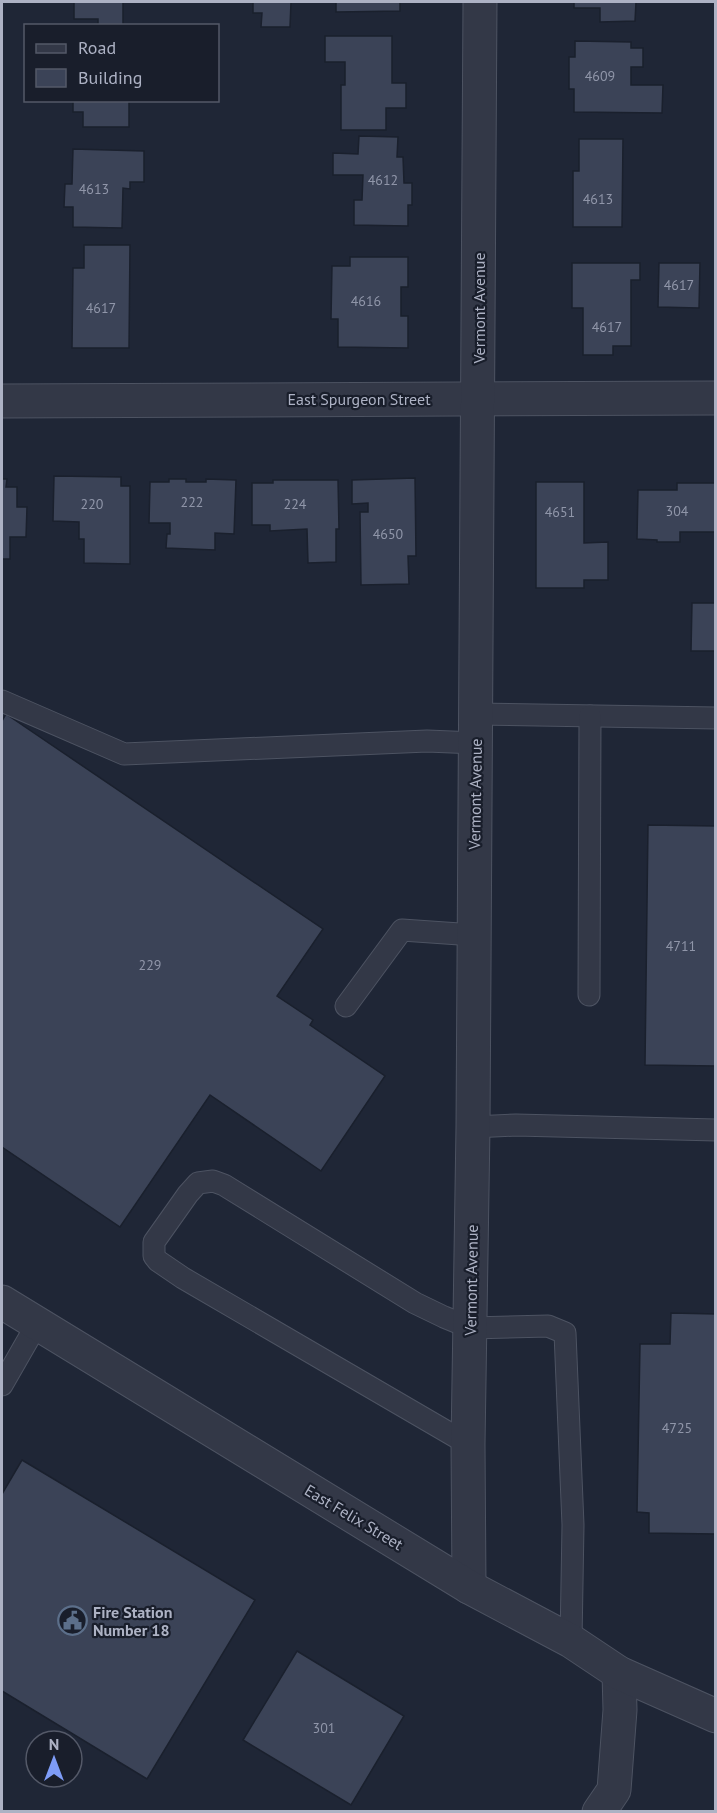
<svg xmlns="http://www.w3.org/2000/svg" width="717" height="1813" font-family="'PT Sans',sans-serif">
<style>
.building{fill:#3b4357;stroke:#1a202d;stroke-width:1.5}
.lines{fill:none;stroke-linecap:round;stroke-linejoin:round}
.service-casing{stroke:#4d5362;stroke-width:23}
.minor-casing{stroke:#4d5362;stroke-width:35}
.tertiary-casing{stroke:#4d5362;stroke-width:35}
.service{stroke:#333847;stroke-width:21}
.minor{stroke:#333847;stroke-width:33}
.tertiary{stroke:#333847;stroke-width:33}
.labels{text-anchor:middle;stroke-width:4.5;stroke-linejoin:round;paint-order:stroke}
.number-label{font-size:14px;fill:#9096a9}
.street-label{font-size:16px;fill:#adb2c4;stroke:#191e2b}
.poi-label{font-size:16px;font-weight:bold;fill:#adb2c4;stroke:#191e2b;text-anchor:start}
</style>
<rect width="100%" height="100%" fill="#1f2636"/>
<!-- building -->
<g class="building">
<polygon points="74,2 123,2 123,25 98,25 98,19 74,19"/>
<polygon points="253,2 291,2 290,27 261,27 262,13 253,13"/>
<polygon points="336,2 400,2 400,11 336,12"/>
<polygon points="574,2 636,2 635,21 600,22 600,8 574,8"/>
<polygon points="325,36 392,36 392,83 406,83 406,108 386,108 386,130 341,130 341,85 345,85 345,62 325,62"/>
<polygon points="575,41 631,42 631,48 643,48 643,67 631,67 631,85 663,85 662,113 574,112 574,89 569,89 569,57 575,57"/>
<polygon points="73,100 129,100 129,127 83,127 83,112 73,112"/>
<polygon points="359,136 398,137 397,157 403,157 404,183 412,183 412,205 408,205 408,226 354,225 354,200 362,200 363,175 333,175 333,153 358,154"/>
<polygon points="579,139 623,139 622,227 573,227 573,171 579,171"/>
<polygon points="73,149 144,151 144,182 130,182 130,189 123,188 122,228 73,227 73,207 64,207 65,184 72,184"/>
<polygon points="84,245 130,245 129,348 72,348 73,268 84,268"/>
<polygon points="350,257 408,257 408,287 401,287 401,316 408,316 408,348 338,347 338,319 331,319 332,266 350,266"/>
<polygon points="572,263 640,263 640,280 631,280 631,346 613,346 613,355 583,355 583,308 572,308"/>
<polygon points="659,263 700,263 699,308 658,307"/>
<polygon points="54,476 121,477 121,486 130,486 130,564 84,563 84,539 79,539 79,522 53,521"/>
<polygon points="415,478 416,556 408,556 409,584 361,585 360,512 368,512 368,503 352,504 352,480"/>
<polygon points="2,479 7,479 6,487 17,487 17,507 27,507 26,537 10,537 10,559 2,559"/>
<polygon points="169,479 186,479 186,482 206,482 206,479 236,480 234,534 215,533 215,550 166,548 167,534 170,534 170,523 149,523 150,482 169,482"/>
<polygon points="273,480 338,480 339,529 336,529 336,562 308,563 307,529 270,531 270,525 252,525 252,483 273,483"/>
<polygon points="536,482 584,482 584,543 608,542 608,580 584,580 584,588 536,588"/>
<polygon points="677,483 716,483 716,532 680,532 680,542 657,542 657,540 637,539 638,490 677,490"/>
<polygon points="692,603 716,603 716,651 691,651"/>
<polygon points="6,714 323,929 277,996 313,1020 310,1025 385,1076 321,1171 210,1095 120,1227 2,1147 2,721"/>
<polygon points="648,825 716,826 716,1066 645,1065"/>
<polygon points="671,1313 716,1314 716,1534 649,1533 649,1513 637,1512 640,1344 670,1344"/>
<polygon points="22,1460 255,1600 147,1779 2,1691 2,1494"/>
<polygon points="297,1651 404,1716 351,1805 243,1740"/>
</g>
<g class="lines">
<defs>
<g id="service">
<polyline points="2,701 124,754 427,741 476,743"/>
<polyline points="476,714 716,718"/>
<polyline points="589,995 590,716"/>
<polyline points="346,1006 402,930 474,935"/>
<polyline points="473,1127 516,1125 716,1130"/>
<polyline points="2,1385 37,1324"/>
<polyline points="468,1444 183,1278 158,1261 154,1256 154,1242 188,1194 198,1183 213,1181 224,1185 415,1303 444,1317 471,1328 548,1326 565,1333 573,1525 571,1641"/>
</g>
<g id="minor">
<polyline points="2,401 716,398"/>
<polyline points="469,1587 468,1444 473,1127 480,2"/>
<polyline points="599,1812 614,1790 620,1710 619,1673"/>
</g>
<polyline id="tertiary" points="2,1302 469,1587 571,1641 619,1673 716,1716"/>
</defs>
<!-- service casing -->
<use href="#service" class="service-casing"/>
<!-- minor casing -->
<use href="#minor" class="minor-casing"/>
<!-- tertiary casing -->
<use href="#tertiary" class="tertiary-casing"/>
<!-- service -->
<use href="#service" class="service"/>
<!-- minor -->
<use href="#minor" class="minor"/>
<!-- tertiary -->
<use href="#tertiary" class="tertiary"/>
</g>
<!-- icons -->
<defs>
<symbol id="civic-ring" viewBox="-11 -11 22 22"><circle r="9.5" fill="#191e2b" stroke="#5c6f8a" stroke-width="1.5"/><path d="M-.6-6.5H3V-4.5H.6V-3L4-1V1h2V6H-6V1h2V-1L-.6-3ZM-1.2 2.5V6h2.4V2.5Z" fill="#5c6f8a"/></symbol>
</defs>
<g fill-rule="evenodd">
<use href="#civic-ring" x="56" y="1604" width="33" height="33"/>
</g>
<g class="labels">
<!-- number labels -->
<g class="number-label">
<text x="600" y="81">4609</text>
<text x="383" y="185">4612</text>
<text x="94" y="194">4613</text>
<text x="598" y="204">4613</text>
<text x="679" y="290">4617</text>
<text x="366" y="306">4616</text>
<text x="101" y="313">4617</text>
<text x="607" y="332">4617</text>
<text x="192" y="507">222</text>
<text x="92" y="509">220</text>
<text x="295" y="509">224</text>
<text x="677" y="516">304</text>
<text x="560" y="517">4651</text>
<text x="388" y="539">4650</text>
<text x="681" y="951">4711</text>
<text x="150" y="970">229</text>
<text x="677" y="1433">4725</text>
<text x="324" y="1733">301</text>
</g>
<!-- street labels -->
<g class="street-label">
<text transform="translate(479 308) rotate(-90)" y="6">Vermont Avenue</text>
<text x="359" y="405">East Spurgeon Street</text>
<text transform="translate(475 794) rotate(-89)" y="6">Vermont Avenue</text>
<text transform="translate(471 1280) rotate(-89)" y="6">Vermont Avenue</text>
<text transform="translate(354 1517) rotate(31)" y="6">East Felix Street</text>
</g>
<!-- poi labels -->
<g class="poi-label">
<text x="93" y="1618">Fire Station<tspan x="93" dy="18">Number 18</tspan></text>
</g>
</g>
<!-- border -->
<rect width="717" height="1813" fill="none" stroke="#adb2c4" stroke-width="6"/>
<!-- legend -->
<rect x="24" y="24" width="195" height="78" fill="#191e2b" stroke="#545968" stroke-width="1.5"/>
<rect x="36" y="44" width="30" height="9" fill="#333847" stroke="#545968" stroke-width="1.5"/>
<text x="78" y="54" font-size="18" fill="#adb2c4">Road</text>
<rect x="36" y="69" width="30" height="18" fill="#3b4357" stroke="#545968" stroke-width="1.5"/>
<text x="78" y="84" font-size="18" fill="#adb2c4">Building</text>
<!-- north arrow -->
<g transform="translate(54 1759)"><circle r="28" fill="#191e2b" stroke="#545968" stroke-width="1.5"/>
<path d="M0-4.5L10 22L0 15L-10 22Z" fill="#7e9cf7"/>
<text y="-9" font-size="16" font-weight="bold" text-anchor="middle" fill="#adb2c4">N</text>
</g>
</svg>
